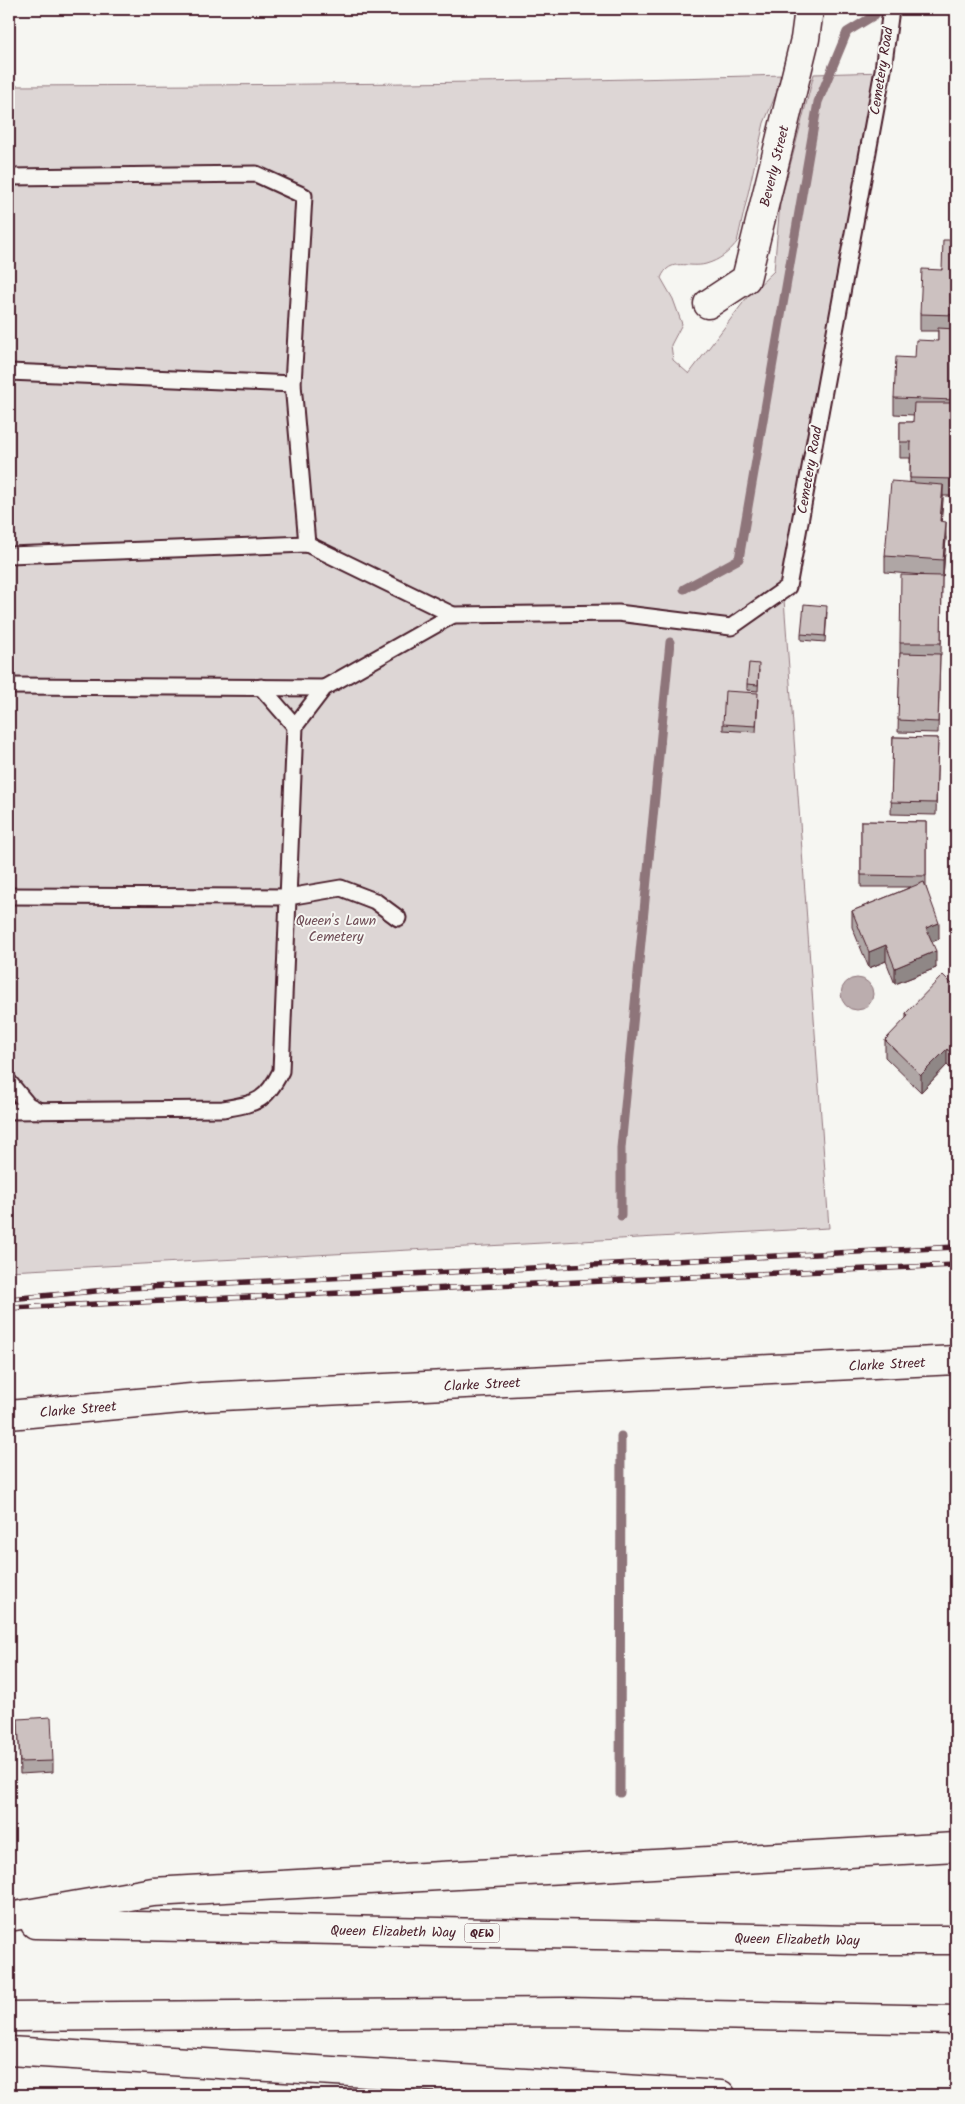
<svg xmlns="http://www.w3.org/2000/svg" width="965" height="2104" font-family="Kalam,sans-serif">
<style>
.green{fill:#ddd6d5;stroke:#947a80}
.water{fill:#bbadae;stroke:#8e747a}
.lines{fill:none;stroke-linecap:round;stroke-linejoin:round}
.stream{stroke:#8e747a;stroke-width:9}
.service-casing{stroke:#4a1f2b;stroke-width:19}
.minor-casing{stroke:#4a1f2b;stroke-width:31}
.tertiary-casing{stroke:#4a1f2b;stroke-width:31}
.motorway-casing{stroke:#4a1f2b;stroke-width:31}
.service{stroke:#f6f6f2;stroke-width:15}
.minor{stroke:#f6f6f2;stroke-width:28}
.tertiary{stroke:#f6f6f2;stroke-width:28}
.motorway{stroke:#f6f6f2;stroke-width:28}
.rail-casing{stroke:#4a1f2b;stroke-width:5.5}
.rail{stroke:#f6f6f2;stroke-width:4;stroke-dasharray:11;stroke-linecap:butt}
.wall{fill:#afa6a5;stroke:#4a1f2b}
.shaded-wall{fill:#8f8786;stroke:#4a1f2b}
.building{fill:#ccc1c0;stroke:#4a1f2b}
.labels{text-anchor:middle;stroke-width:4;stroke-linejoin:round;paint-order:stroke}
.shield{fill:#f6f6f2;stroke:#7e6067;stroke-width:1}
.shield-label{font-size:12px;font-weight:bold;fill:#4a1f2b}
.street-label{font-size:14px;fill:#4a1f2b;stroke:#f6f6f2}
.park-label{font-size:14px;fill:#6f4d56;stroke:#f6f6f2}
</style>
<rect width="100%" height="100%" fill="#f6f6f2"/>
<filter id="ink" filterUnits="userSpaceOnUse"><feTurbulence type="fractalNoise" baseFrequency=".02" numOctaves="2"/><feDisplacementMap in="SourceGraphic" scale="10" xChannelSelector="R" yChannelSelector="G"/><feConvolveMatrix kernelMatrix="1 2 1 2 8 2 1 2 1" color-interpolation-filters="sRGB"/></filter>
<g filter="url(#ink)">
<!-- green -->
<path class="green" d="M884 72 784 599 829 1228 9 1271V86C267 85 526 83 784 75L764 123 737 242C728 253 720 260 706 264 689 269 670 256 661 278L673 299 682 324 671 345 673 360 689 374 749 295 774 271 780 204 814 74Z"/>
<!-- water -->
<circle class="water" cx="857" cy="994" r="16"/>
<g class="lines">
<!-- stream -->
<g class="stream">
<polyline points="684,589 739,559 818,102 847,32 875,15"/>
<polyline points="621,1216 621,1148 670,642"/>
<polyline points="620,1793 621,1436"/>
</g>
<defs>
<g id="service">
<polyline points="9,177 256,174 304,196 293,384 307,544"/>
<polyline points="9,372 293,384"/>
<polyline points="9,555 307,544 453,615 618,613 731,627 788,587 883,70 891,9"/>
<polyline points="9,686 324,688"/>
<polyline points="261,687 295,726"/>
<polyline points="9,896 288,897 341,888 375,901 398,918"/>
<polyline points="9,1082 28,1105 40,1111"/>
<path d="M9 1111 223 1109C256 1103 265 1103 281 1071L295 726 324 688 453 615"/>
</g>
<polyline id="minor" points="708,304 746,279 805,39 809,9"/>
<polyline id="tertiary" points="9,1415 202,1397 956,1360"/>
<g id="motorway">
<polyline points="9,1917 153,1892 956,1847"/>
<polyline points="35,1924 854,1940 956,1940"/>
<polyline points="9,2017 567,2012 956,2020"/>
<polyline points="9,2051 721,2095"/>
</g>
</defs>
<!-- service casing -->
<use href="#service" class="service-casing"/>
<!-- minor casing -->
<use href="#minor" class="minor-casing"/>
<!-- tertiary casing -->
<use href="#tertiary" class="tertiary-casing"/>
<!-- motorway casing -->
<use href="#motorway" class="motorway-casing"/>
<!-- service -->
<use href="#service" class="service"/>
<!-- minor -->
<use href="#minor" class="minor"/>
<!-- tertiary -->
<use href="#tertiary" class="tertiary"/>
<!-- motorway -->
<use href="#motorway" class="motorway"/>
<defs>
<g id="rail">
<polyline points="9,1299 128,1288 956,1247"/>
<polyline points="9,1308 956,1265"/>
</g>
</defs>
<!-- rail casing -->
<use href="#rail" class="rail-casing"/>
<!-- rail -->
<use href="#rail" class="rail"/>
</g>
<!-- wall -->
<g class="wall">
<polygon points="956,240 956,496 943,496 941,521 946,538 943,577 942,577 941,655 940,655 938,733 898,732 900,655 900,643 923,575 885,572 885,556 910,482 910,458 900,458 900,422 913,422 914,415 894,414 894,398 915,358 938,341 938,331 920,331 920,314"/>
<polygon points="827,612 825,642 801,640 801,634"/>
<polygon points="759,670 758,691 747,690 747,684"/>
<polygon points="758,699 756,732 723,730 723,724"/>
<polygon points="893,737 938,738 936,815 891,814"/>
<polygon points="861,821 926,822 926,887 939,939 932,942 936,968 895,984 886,961 869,968 852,927 852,911 911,887 861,887"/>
<polygon points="956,988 956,1067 953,1071 947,1065 921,1092 885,1057 885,1040 906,1019 906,1013"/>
<polygon points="18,1719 53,1761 53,1772 20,1774"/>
</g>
<!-- shaded-wall -->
<g class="shaded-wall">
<polygon points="943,485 943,501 940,538 940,521"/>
<polygon points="946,522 946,538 943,577 943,560"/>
<polygon points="939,923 939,939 926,944 926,928"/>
<polygon points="886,945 886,961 869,968 869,952"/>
<polygon points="936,951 936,968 895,984 895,968"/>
<polygon points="947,1049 947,1065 921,1092 921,1075"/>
<polygon points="956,1050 956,1067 953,1071 953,1054"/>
</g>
<!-- building -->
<g class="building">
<polygon points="943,240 956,240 956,315 920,314 922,269 942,270"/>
<polygon points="938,328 956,329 956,400 894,398 896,357 915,358 916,340 938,341"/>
<polygon points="914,403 956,403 956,479 910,478 911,442 900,442 900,422 913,422"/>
<polygon points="891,481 943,485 940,521 946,522 943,560 885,556"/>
<polygon points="901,575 942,576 941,643 900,643"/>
<polygon points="804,604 827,606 825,636 801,634"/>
<polygon points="900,653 940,654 938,722 898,720"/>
<polygon points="749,663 759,664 758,685 747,684"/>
<polygon points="725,691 758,693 756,726 723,724"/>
<polygon points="893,737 938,738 936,803 891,802"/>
<polygon points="861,821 926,822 926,876 861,875"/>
<polygon points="924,882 939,923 926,928 936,951 895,968 886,945 869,952 852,911"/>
<polygon points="943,975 956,988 956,1050 953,1054 947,1049 921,1075 885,1040 908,1016 906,1013"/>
<polygon points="51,1717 53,1761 20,1762 18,1719"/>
</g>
</g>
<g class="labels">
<!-- shield labels -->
<rect class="shield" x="464.5" y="1923.5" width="35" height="19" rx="4"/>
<g class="shield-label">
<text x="482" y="1937">QEW</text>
</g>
<!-- street labels -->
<g class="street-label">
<text transform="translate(881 71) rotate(-81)" y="5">Cemetery Road</text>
<text transform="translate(774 166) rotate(-76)" y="5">Beverly Street</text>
<text transform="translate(809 470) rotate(-80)" y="5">Cemetery Road</text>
<text transform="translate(887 1364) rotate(-3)" y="5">Clarke Street</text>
<text transform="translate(482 1384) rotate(-3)" y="5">Clarke Street</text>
<text transform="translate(78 1409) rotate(-5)" y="5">Clarke Street</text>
<text transform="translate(393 1931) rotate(1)" y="5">Queen Elizabeth Way</text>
<text transform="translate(797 1939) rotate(1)" y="5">Queen Elizabeth Way</text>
</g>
<!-- park labels -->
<g class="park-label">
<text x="336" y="925">Queen's Lawn<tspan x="336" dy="16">Cemetery</tspan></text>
</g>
</g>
<!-- margin -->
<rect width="965" height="2104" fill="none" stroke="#f6f6f2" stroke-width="30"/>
<rect x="15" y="15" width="935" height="2074" fill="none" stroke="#4a1f2b" stroke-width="2" filter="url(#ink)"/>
</svg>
